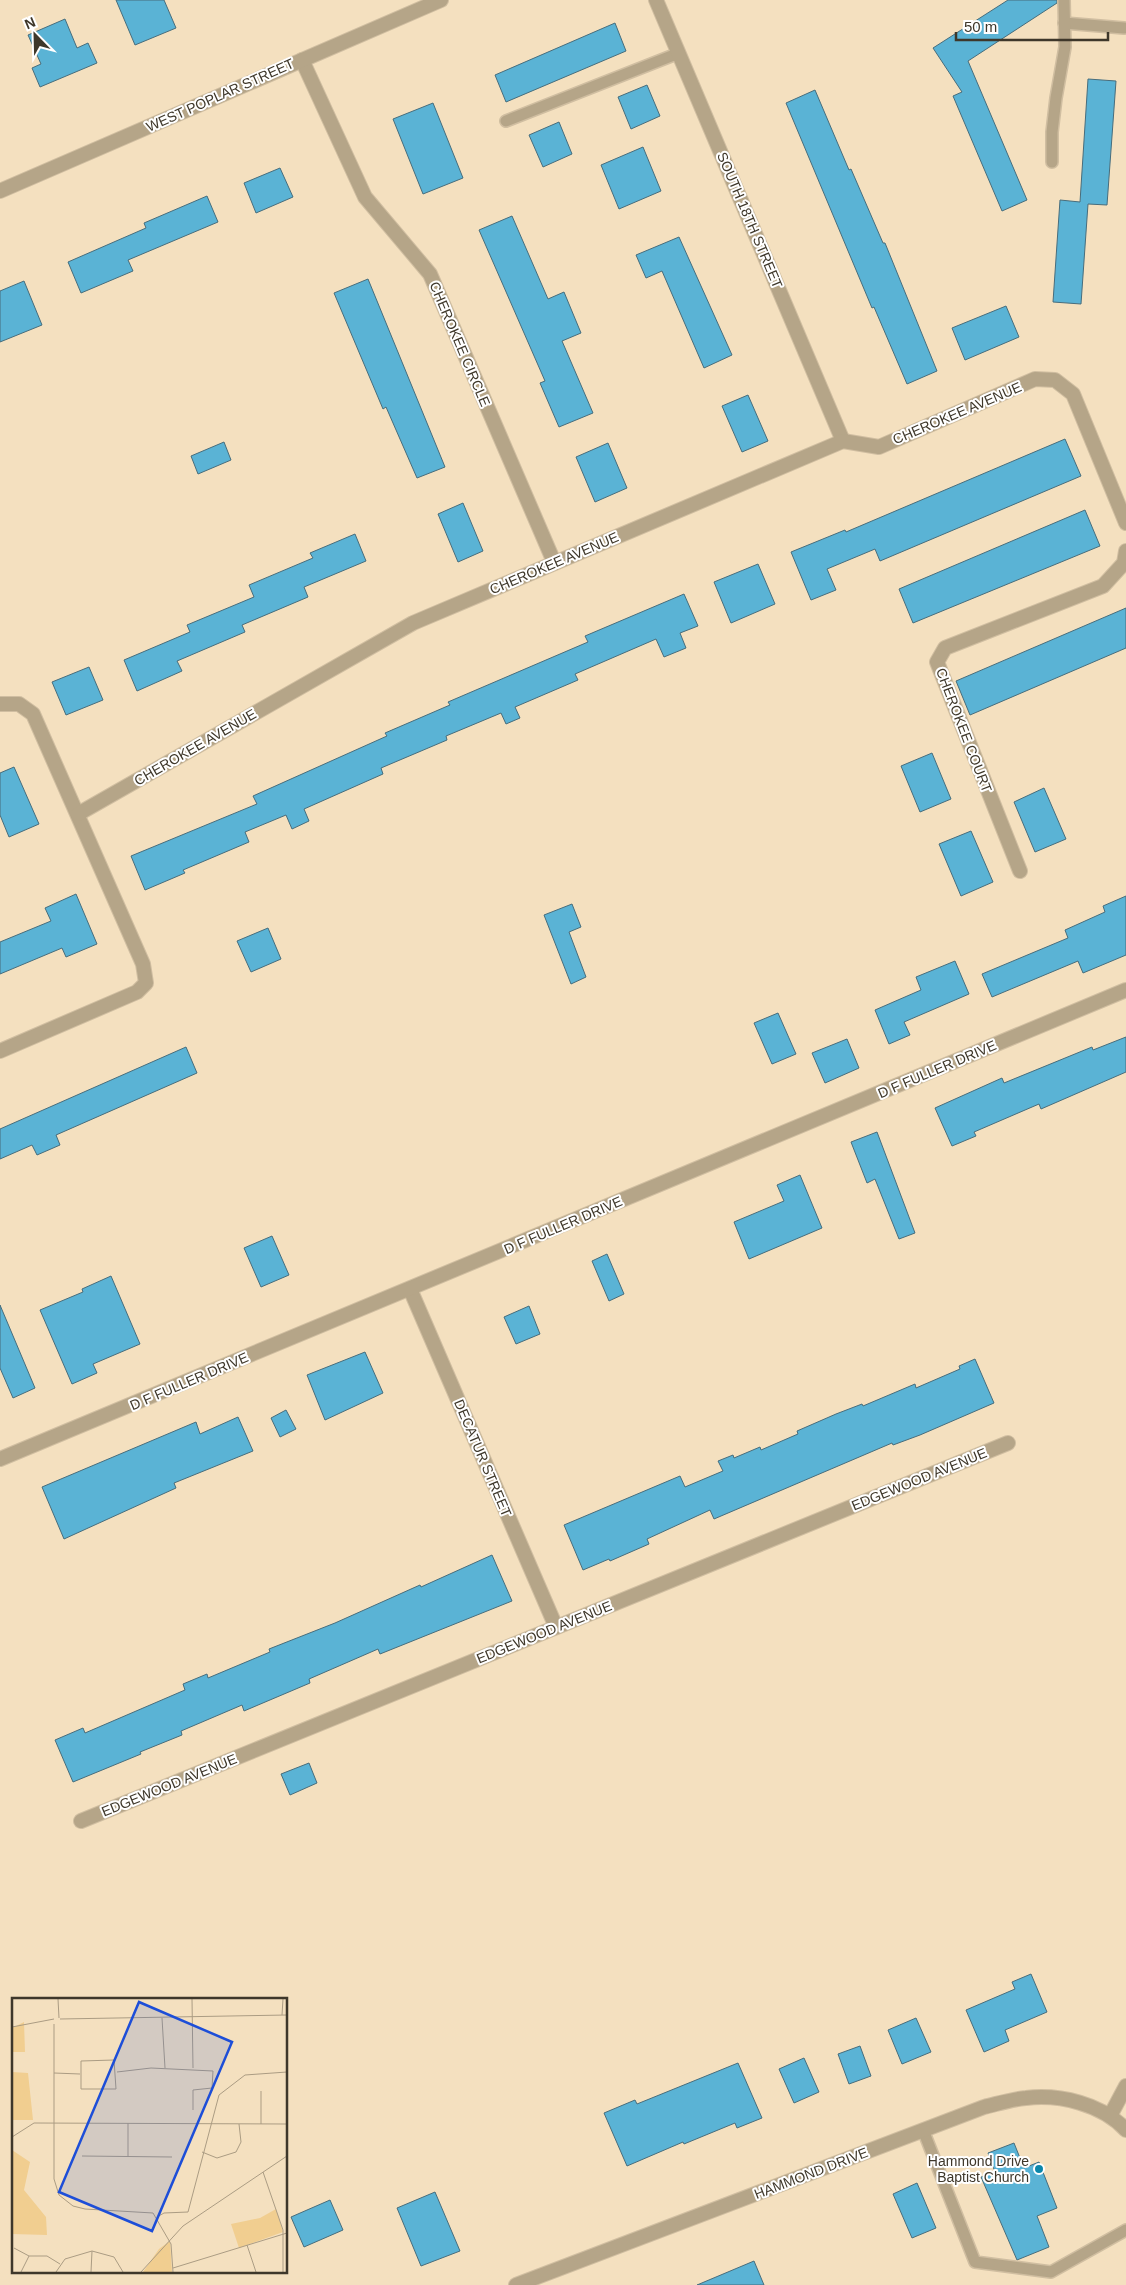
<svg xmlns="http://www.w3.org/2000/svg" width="1126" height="2285" font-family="Helvetica,sans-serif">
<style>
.building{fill:#5ab3d5;stroke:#476d7c}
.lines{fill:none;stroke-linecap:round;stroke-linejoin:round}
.service-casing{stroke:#d0bea1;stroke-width:14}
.minor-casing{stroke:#d0bea1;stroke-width:16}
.service{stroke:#b5a588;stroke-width:11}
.minor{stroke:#b5a588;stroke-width:14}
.poi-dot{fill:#0b86aa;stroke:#fff;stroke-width:2}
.labels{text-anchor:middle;stroke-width:4;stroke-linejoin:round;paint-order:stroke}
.street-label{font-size:14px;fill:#3e372a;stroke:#fff}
.poi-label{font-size:14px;fill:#3e372a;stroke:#fff;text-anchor:end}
.inset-road{fill:none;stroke:#ab9c83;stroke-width:1}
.view{fill:#1d4ed8;fill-opacity:0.15;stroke:#1d4ed8;stroke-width:2.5}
.inset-edge{fill:none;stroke:#3e372a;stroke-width:2.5}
</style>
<rect width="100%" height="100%" fill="#f4e0bf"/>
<!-- building -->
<g class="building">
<polygon points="116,0 164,0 176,28 135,45"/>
<polygon points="1008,0 1057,0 1057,3 968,61 1027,200 1002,211 953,96 962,92 933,48"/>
<polygon points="65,19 77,48 88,43 97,63 40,87 32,68 41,64 28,35"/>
<polygon points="615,23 626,51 506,102 495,75"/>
<polygon points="1088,79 1116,81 1107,205 1088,204 1081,304 1053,302 1060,200 1080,202"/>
<polygon points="647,85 660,116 631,129 618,97"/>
<polygon points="815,90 849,170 851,169 883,243 885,243 937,371 907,384 874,307 872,308 786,103"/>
<polygon points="433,103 463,178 423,194 393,119"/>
<polygon points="559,122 572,154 543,167 529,135"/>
<polygon points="643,147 661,191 619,209 601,165"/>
<polygon points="280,168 293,197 256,213 244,183"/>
<polygon points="207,196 218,222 128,260 133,271 81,293 68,262 146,228 144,223"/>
<polygon points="512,216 548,299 564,292 581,333 562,341 593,413 559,427 540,383 545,381 479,230"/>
<polygon points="679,237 732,355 704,368 662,271 646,278 636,255"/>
<polygon points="368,279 445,467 417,478 386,407 383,409 334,293"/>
<polygon points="24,281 42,325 0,342 0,291"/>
<polygon points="1006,306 1019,337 965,360 952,328"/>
<polygon points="748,395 768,441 742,452 722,406"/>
<polygon points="1065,439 1081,476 880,561 875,549 827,569 836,590 811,600 791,552 845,530 846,532"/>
<polygon points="224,442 231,460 198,474 191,456"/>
<polygon points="608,443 627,488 595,502 576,457"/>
<polygon points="463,503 483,551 458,562 438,514"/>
<polygon points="1085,510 1100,546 913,623 899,589"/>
<polygon points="355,534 366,561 304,587 308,597 242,625 245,632 177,661 182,671 137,691 124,660 190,632 187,625 254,597 249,585 313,558 310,553"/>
<polygon points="758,564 775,604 731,623 714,582"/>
<polygon points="684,594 698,626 680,633 686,648 664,657 656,639 575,674 578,680 515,707 520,718 506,724 501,713 446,736 447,740 381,768 383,774 304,809 309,821 292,829 286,815 245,832 249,842 183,870 185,873 145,890 131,856 257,804 253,796 387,736 385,733 450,705 448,702 588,642 585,636"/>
<polygon points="1126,608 1126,648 970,715 956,681"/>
<polygon points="89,667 103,700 66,715 52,682"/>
<polygon points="932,753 951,799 920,812 901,766"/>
<polygon points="14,767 39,824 9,837 0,815 0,773"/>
<polygon points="1044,788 1066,839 1035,852 1014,802"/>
<polygon points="971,831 993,882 961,896 939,844"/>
<polygon points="76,894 97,944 66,957 62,948 0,974 0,942 51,921 45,908"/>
<polygon points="1126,896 1126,955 1083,973 1078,961 992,997 982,974 1068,938 1065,930 1105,912 1103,906"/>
<polygon points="572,904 581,927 569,932 586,977 571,984 544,915"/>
<polygon points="268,928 281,959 251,972 237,941"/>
<polygon points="955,961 969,994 904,1022 910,1035 889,1044 875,1010 921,990 916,977"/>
<polygon points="778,1013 796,1054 772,1064 754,1023"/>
<polygon points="1126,1037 1126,1072 1041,1109 1039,1104 974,1132 976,1136 952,1146 935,1108 1002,1078 1004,1083 1092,1047 1093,1050"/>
<polygon points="847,1039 859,1068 825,1083 812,1053"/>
<polygon points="186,1047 197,1073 56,1135 60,1145 37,1155 32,1145 0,1159 0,1129"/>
<polygon points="877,1132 915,1233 899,1239 875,1179 867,1183 851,1142"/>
<polygon points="800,1175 822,1228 749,1259 734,1222 784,1201 777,1185"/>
<polygon points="272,1236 289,1275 261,1287 244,1248"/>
<polygon points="607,1254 624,1294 609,1301 592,1261"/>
<polygon points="111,1276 140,1344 93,1364 97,1373 72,1384 40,1310 83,1292 82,1289"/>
<polygon points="0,1305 35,1388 13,1398 0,1368"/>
<polygon points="529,1306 540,1334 516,1344 504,1317"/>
<polygon points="365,1352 383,1393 325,1420 307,1375"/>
<polygon points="975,1359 994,1403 920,1435 893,1445 892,1443 714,1519 710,1510 647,1539 649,1544 610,1561 609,1559 583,1570 564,1525 680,1476 685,1487 723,1471 718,1461 733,1455 734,1458 760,1447 761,1450 798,1434 797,1431 836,1414 862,1404 863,1406 915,1384 916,1388 960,1369 959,1366"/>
<polygon points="286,1410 296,1429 280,1437 271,1418"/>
<polygon points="238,1417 253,1451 174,1483 176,1488 64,1539 42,1487 196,1422 200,1434"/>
<polygon points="492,1555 512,1601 380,1654 378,1649 309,1679 310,1683 244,1711 242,1705 181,1731 182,1735 140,1752 141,1754 73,1782 55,1740 83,1728 85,1733 185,1690 183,1684 207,1674 208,1678 270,1652 269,1649 335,1623 420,1585 421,1587"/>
<polygon points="309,1763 317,1783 290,1795 281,1774"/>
<polygon points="1031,1974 1047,2012 1005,2030 1009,2041 984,2052 966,2010 1015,1989 1012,1982"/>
<polygon points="916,2018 931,2052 902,2064 888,2030"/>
<polygon points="860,2046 871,2076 849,2084 838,2054"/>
<polygon points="804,2058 819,2092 794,2103 779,2069"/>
<polygon points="738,2063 762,2118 737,2128 735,2123 684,2144 683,2142 627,2166 604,2113 635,2100 637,2104"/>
<polygon points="1014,2143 1024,2168 1039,2162 1057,2208 1037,2216 1049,2247 1017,2260 981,2177 995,2172 988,2153"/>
<polygon points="917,2183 936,2228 912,2238 893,2194"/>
<polygon points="435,2192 460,2251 421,2266 397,2208"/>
<polygon points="330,2200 343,2230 304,2247 291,2217"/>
<polygon points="754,2261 764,2285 697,2285"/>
</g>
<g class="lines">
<defs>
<g id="service">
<polyline points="1064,23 1124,28"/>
<polyline points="506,121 679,53"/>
<polyline points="1052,162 1052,132 1056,98 1065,47 1064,0"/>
<polyline points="923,2130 975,2262 1051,2272 1126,2230"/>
</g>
<g id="minor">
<polyline points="656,0 843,441"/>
<polyline points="302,60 365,197 430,274 554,562"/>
<polyline points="0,191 441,0"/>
<polyline points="0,704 19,704 33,714 143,964 146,983 137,992 0,1051"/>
<polyline points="78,814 413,623 843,441 879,447 1035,379 1055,380 1073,394 1126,523"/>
<polyline points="1020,871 937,662 945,648 1103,586 1124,563 1126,551"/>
<polyline points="410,1289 556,1627"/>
<polyline points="0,1459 1126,990"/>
<polyline points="81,1821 1008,1443"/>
<polyline points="1110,2116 1126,2086"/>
<path d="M516 2285 984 2107C997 2104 1012 2099 1026 2098 1060 2094 1102 2104 1126 2130"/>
</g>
</defs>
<!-- service casing -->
<use href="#service" class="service-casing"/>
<!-- minor casing -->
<use href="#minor" class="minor-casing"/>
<!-- service -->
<use href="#service" class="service"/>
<!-- minor -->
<use href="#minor" class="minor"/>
</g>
<!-- markers -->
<circle class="poi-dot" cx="1039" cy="2169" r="5"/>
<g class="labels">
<!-- street labels -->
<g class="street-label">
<text transform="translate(220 95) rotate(-24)" y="5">WEST POPLAR STREET</text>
<text transform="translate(750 220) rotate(67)" y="5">SOUTH 18TH STREET</text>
<text transform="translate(460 344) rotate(67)" y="5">CHEROKEE CIRCLE</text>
<text transform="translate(957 413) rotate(-23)" y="5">CHEROKEE AVENUE</text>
<text transform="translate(554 563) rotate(-23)" y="5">CHEROKEE AVENUE</text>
<text transform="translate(964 730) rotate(69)" y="5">CHEROKEE COURT</text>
<text transform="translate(195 747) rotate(-30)" y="5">CHEROKEE AVENUE</text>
<text transform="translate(937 1069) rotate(-23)" y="5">D F FULLER DRIVE</text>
<text transform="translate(563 1225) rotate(-23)" y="5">D F FULLER DRIVE</text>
<text transform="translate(189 1381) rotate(-23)" y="5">D F FULLER DRIVE</text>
<text transform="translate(483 1458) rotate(67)" y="5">DECATUR STREET</text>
<text transform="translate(919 1479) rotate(-22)" y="5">EDGEWOOD AVENUE</text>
<text transform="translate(544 1632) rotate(-22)" y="5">EDGEWOOD AVENUE</text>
<text transform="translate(169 1785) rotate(-22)" y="5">EDGEWOOD AVENUE</text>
<text transform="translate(811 2173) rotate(-21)" y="5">HAMMOND DRIVE</text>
</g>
<!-- poi labels -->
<g class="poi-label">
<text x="1029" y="2166">Hammond Drive<tspan x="1029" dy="16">Baptist Church</tspan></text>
</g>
</g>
<!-- overview -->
<g transform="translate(12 1998)">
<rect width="275" height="275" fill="#f4e0bf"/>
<path d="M12 24 13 54H0V30ZM0 74 16 75 21 122H0ZM0 152 18 164 12 192 34 219 35 237 0 236ZM264 211 271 234 227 250 219 226 248 220ZM158 243 160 274H131L147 251Z" fill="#f1ce90"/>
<path class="inset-road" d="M46 1 47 20M180 1 181 70M270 17 271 1M150 20 153 70M48 21 275 17M42 26V181L47 197 61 208 73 211 141 215 159 246 161 274M0 29 42 21M102 62 104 91H69V63ZM105 74 139 70 201 73 200 90 181 92V112M42 75 68 76M116 125V159M249 126V93M0 139 22 125 275 126M190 154 205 160 224 154 229 144 227 126M70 158 160 159M251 174 271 232V274M145 219 152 215 176 214 207 97 233 77 275 74M235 247 244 274M2 250 17 258M161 270 275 235M9 274 17 258H35L48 266M44 274 53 261 80 253 102 259 111 274M79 274 80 253M129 274 171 228 275 158"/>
<path class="view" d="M127 4 220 44 140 233 47 194Z"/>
<rect width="275" height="275" class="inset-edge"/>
</g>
<!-- north arrow -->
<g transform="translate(35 35) rotate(337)" stroke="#ffffff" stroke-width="4" paint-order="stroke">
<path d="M0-4L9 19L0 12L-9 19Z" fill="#3e372a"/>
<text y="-8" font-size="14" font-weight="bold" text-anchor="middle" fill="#3e372a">N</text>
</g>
<!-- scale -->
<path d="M956 32v8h152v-8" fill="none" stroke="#3e372a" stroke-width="2.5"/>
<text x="964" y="32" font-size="15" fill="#3e372a" stroke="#ffffff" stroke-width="4" paint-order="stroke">50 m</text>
</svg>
